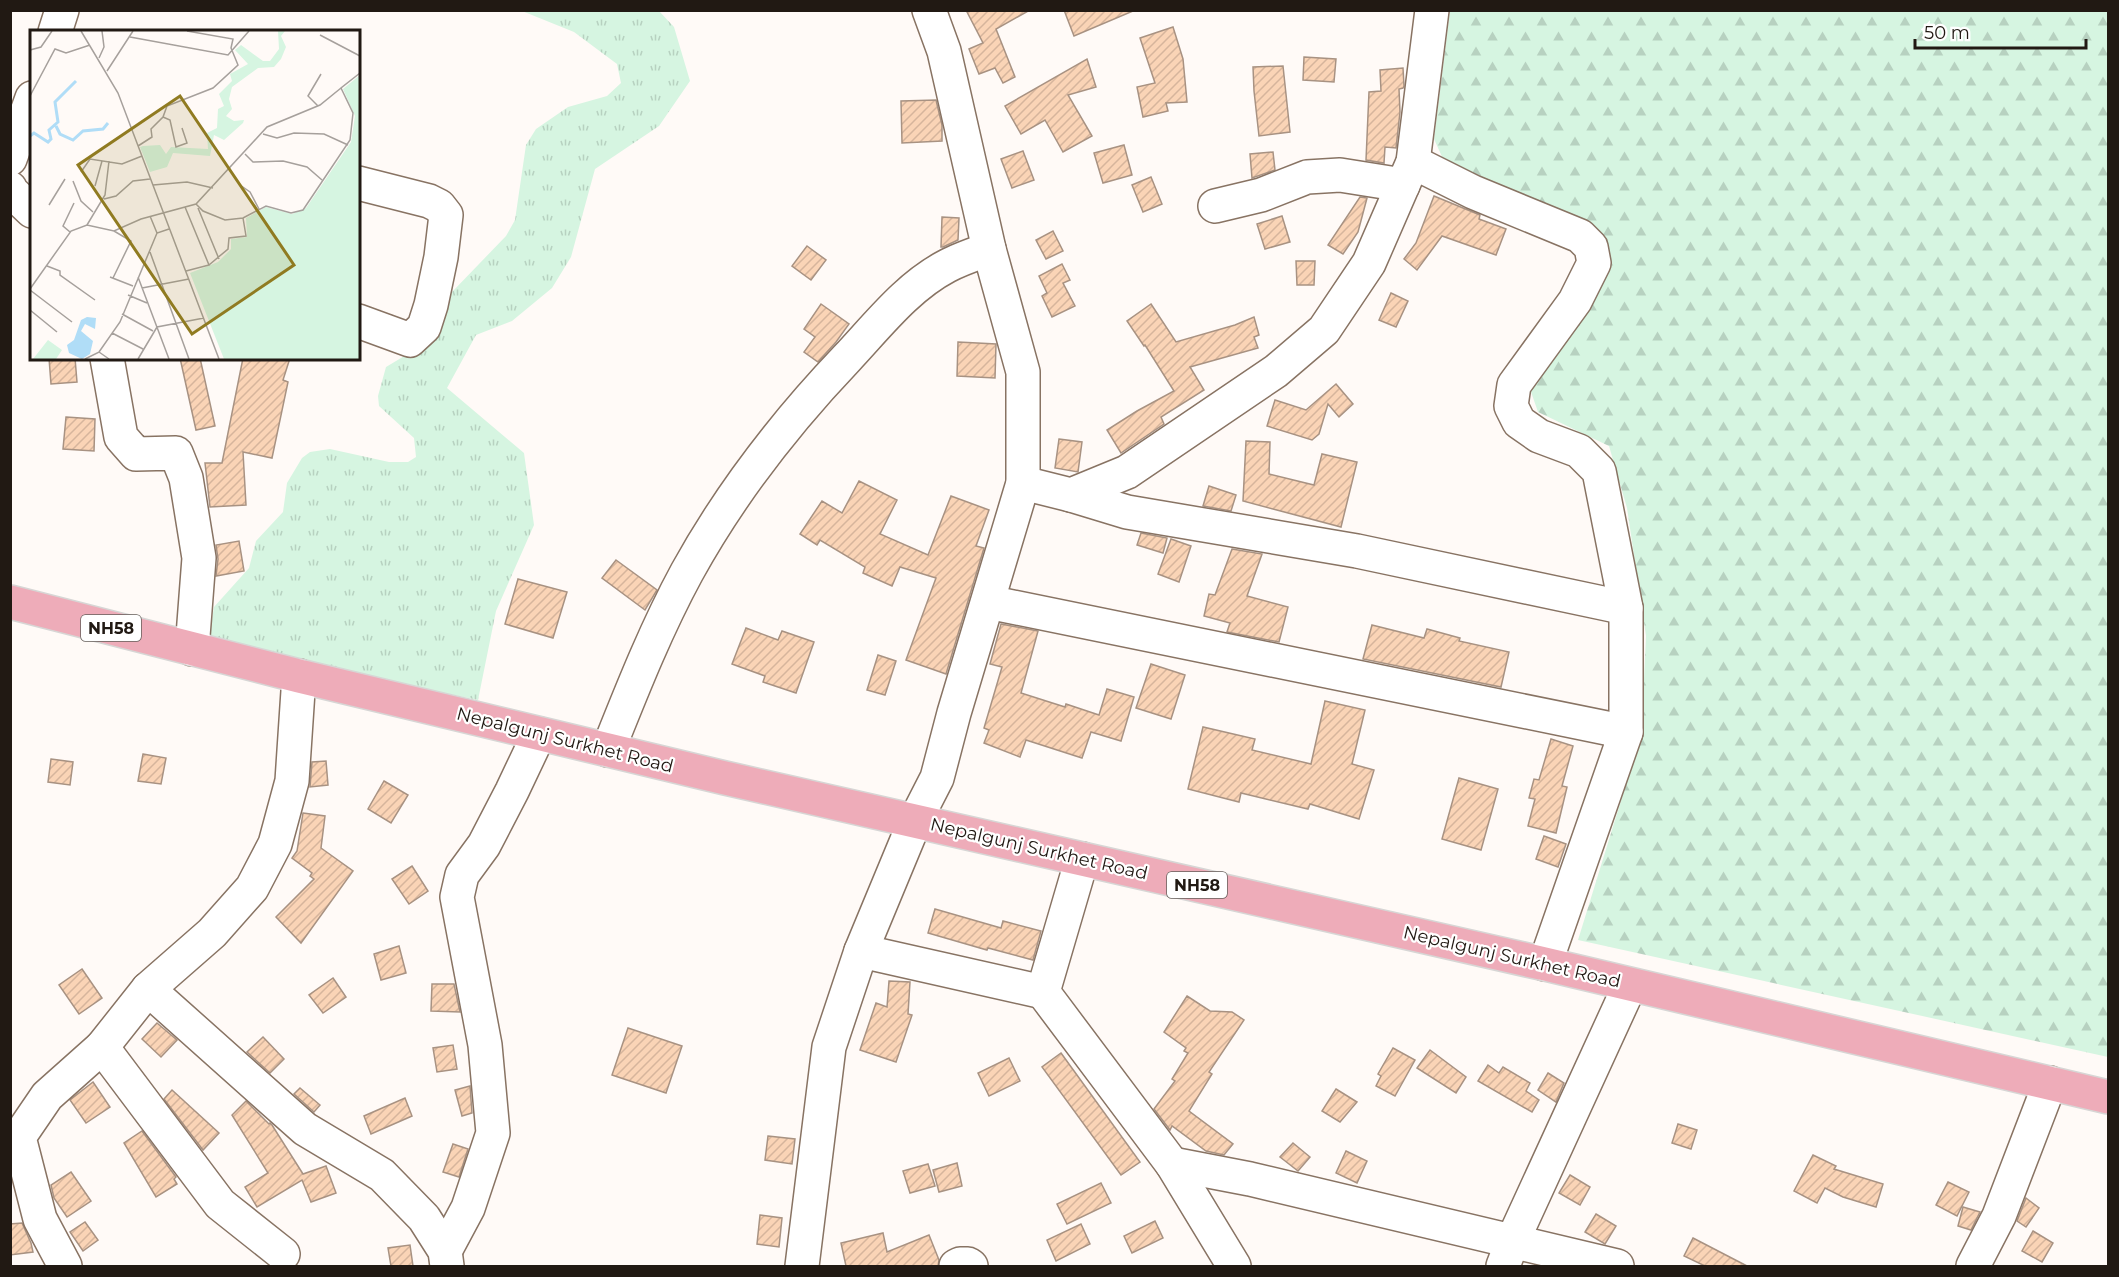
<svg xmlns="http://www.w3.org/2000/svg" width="2119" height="1277" font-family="Montserrat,sans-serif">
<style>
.grass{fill:url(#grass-tufts)}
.forest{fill:url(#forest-firs)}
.building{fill:url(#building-hatch);stroke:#a89282;stroke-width:1.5}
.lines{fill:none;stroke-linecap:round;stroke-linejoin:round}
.minor-casing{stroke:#887363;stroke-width:36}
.major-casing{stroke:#d7d6d5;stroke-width:36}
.minor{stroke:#fff;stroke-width:33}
.major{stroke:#eeacb9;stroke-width:33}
.labels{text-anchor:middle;stroke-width:4.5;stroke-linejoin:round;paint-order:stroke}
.shield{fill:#fff;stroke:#645e5a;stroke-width:1.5}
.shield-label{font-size:16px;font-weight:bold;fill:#211913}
.street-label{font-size:18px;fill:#211913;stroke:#fff}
.inset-river{fill:none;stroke:#b0ddf7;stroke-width:3}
.inset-road{fill:none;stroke:#a6a09c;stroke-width:1.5}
.view{fill:#907b21;fill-opacity:0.15;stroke:#907b21;stroke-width:3}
.inset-edge{fill:none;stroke:#211913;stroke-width:3}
</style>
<defs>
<pattern id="grass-tufts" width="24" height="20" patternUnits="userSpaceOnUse" patternTransform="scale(1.5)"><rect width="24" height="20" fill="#d6f5e1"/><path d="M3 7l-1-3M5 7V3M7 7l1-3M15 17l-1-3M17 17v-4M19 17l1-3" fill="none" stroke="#b7d1c0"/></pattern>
<pattern id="forest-firs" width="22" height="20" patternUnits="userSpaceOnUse" patternTransform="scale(1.5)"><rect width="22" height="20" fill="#d6f5e1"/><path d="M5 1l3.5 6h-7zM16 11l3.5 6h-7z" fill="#b7d1c0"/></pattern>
<pattern id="building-hatch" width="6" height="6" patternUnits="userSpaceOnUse" patternTransform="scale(1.5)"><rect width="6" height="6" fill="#fad4b6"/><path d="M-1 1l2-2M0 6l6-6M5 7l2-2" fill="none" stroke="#d6b59c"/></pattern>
</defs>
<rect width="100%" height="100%" fill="#fffaf7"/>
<!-- grass -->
<polygon class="grass" points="522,11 659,11 674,27 690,81 659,126 595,169 571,257 552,288 512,321 476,335 447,388 524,453 534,525 496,611 478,700 208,644 214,607 249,568 256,541 283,512 287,483 302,458 310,452 330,449 389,462 408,462 416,457 414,438 379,406 378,396 386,367 426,343 437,315 452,292 506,236 515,220 526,145 536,129 568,107 607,96 621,83 617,64 574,32"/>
<!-- forest -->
<polygon class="forest" points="1450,11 2108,11 2108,1057 1578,940 1624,791 1642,722 1646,636 1627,508 1609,446 1538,412 1530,389 1604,273 1443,159 1434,139"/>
<!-- building -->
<g class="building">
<polygon points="966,10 1030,10 996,29 1015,77 1003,83 995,68 979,74 969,49 983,43"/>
<polygon points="1064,10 1133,10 1133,11 1074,36"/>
<polygon points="1173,27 1183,59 1187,102 1166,103 1168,111 1143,117 1137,87 1155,83 1140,38"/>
<polygon points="1304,57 1336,59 1334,82 1303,80"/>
<polygon points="1087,59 1096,87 1068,95 1092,136 1063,152 1045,120 1021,134 1005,106"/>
<polygon points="1283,66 1290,132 1259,136 1254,91 1253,67"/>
<polygon points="1403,68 1404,86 1403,88 1399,89 1400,112 1396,148 1385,147 1384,163 1366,160 1369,92 1381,91 1380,70"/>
<polygon points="936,100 942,125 942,141 902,143 901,101"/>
<polygon points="1124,145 1132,175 1103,183 1094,153"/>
<polygon points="1023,151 1034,180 1012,188 1001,159"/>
<polygon points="1273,152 1275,170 1252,178 1250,154"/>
<polygon points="1151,177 1162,204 1143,212 1132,185"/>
<polygon points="1434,196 1480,215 1479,219 1506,229 1496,255 1442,236 1417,270 1404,259 1416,243"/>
<polygon points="1360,197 1367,198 1358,232 1343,254 1328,245"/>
<polygon points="1282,216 1290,242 1265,249 1257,224"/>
<polygon points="942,217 959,218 958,240 943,247 941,247"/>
<polygon points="1053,231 1063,251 1046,259 1036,240"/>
<polygon points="807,246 826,260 811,280 792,266"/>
<polygon points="1296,261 1315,261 1314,285 1297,285"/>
<polygon points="1062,264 1070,280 1063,283 1075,306 1052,317 1042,296 1047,293 1039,276"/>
<polygon points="1391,293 1408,301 1396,327 1379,320"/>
<polygon points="821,304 849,324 836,342 818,362 804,352 815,337 804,329"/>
<polygon points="1151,304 1176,342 1235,325 1254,317 1259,335 1254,337 1258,348 1190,367 1204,390 1161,417 1164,424 1121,453 1107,430 1137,411 1174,391 1145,345 1144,346 1127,321"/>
<polygon points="958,342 996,344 995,378 957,376"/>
<polygon points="49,358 75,358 77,382 51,384"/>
<polygon points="180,358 200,358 215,426 196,430"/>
<polygon points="243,358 290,358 283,380 288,382 272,458 243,452 246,505 210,507 205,463 222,463"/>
<polygon points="1336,384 1353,404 1339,417 1328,404 1319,434 1312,440 1267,426 1275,400 1306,410"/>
<polygon points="66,417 95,419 94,451 63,449"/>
<polygon points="1059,439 1082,442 1078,472 1055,468"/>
<polygon points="1246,441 1270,442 1269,474 1314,485 1322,454 1357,462 1341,527 1243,501"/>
<polygon points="859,481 897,500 880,534 928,555 951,496 989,510 976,546 984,548 946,674 906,660 936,578 900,567 892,586 863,573 865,567 820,540 817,545 800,534 822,501 842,513"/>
<polygon points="1209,486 1236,495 1231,511 1203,506"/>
<polygon points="1141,533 1167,538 1163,553 1137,545"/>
<polygon points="1171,539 1191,546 1179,582 1158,574"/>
<polygon points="239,541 244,571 216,576 218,559 216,545"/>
<polygon points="1232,549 1262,554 1247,596 1288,607 1279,642 1227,632 1230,623 1204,616 1209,594 1215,595"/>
<polygon points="616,560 657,590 645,610 602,578"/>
<polygon points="518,579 567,592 553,638 505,624"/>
<polygon points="1001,624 1038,631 1021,693 1065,707 1066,704 1099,715 1107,689 1134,697 1121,741 1091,732 1082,758 1026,740 1020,757 984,743 989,730 984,728 1002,667 990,664"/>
<polygon points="1372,625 1424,638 1427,629 1460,638 1459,641 1509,652 1501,687 1363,659"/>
<polygon points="746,628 778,640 782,631 814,642 796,693 763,682 765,676 732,664"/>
<polygon points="878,655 896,661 885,695 867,690"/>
<polygon points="1151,664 1185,675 1171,719 1136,708"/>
<polygon points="1325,701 1365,710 1352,764 1374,770 1359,819 1310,804 1308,809 1241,793 1239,802 1188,789 1203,727 1255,739 1252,750 1311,764"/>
<polygon points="1551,739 1573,746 1562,786 1567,787 1556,833 1528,826 1535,799 1529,798 1534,779 1539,780"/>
<polygon points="143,754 166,758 161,784 138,781"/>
<polygon points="51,759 73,762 70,785 48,782"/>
<polygon points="326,761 328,785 310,787 312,762"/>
<polygon points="1459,778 1498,789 1481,850 1442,839"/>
<polygon points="384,781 408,795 391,823 368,809"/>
<polygon points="303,813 325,816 321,848 353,871 301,943 276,917 314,879 310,876 312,873 292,858 297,851"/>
<polygon points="1544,836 1566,844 1558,867 1536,859"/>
<polygon points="412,866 428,891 409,904 392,879"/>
<polygon points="935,909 1001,928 1003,921 1041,931 1033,960 988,948 987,950 928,933"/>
<polygon points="399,946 406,973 381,980 374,954"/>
<polygon points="82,969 102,998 79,1014 59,985"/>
<polygon points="333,978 346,997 323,1013 309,995"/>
<polygon points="889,981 910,982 908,1014 912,1015 896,1062 860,1050 876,1003 887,1007"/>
<polygon points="432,984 454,984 460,1012 431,1011"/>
<polygon points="1187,996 1210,1011 1232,1012 1244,1020 1209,1072 1212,1074 1189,1111 1233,1144 1224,1155 1206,1151 1172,1126 1170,1130 1154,1109 1175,1081 1172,1079 1188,1053 1184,1051 1186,1048 1164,1032"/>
<polygon points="157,1023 177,1040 161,1057 142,1039"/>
<polygon points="628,1028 682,1046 666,1093 612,1075"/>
<polygon points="263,1037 284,1059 270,1073 247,1052"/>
<polygon points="453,1045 457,1069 437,1072 433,1048"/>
<polygon points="1393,1048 1415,1060 1395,1096 1376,1086 1381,1076 1378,1074"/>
<polygon points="1430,1050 1466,1077 1456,1093 1417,1068"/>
<polygon points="1061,1053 1140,1162 1121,1175 1042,1067"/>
<polygon points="1009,1058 1020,1081 989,1096 978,1073"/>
<polygon points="1488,1065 1499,1073 1503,1067 1530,1083 1526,1091 1539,1100 1532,1112 1478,1081"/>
<polygon points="1548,1073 1564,1083 1556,1102 1538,1090"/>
<polygon points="93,1082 110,1107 86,1123 70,1100"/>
<polygon points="470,1086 472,1113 462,1116 455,1090"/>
<polygon points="300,1088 320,1105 314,1112 294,1094"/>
<polygon points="1336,1089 1357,1102 1340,1122 1322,1111"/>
<polygon points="172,1090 219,1133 203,1150 164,1099"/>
<polygon points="405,1098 412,1116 371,1134 364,1116"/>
<polygon points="246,1101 269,1124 270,1123 272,1125 303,1174 326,1166 336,1193 311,1202 302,1180 257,1207 245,1187 268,1173 232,1115"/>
<polygon points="1678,1124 1697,1130 1691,1149 1672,1143"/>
<polygon points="142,1131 176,1177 174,1179 177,1184 156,1197 124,1143"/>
<polygon points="768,1136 795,1139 792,1164 765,1160"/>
<polygon points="1293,1143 1310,1157 1298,1171 1280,1157"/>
<polygon points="453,1144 468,1149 459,1177 443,1172"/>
<polygon points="1346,1151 1367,1161 1357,1183 1336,1173"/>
<polygon points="1813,1155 1836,1166 1834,1169 1883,1184 1876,1207 1843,1197 1825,1188 1817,1203 1794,1191"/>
<polygon points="957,1163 962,1186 939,1192 933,1170"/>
<polygon points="928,1164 935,1186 910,1193 903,1171"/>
<polygon points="71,1172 91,1201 67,1217 54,1198 51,1185"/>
<polygon points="1570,1175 1590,1187 1580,1205 1559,1193"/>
<polygon points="1948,1182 1969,1192 1957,1216 1936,1205"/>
<polygon points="1101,1183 1111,1203 1067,1224 1057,1204"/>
<polygon points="2026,1198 2039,1208 2026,1227 2017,1221"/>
<polygon points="1963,1207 1980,1212 1971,1230 1958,1226"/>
<polygon points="1596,1214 1616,1226 1605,1244 1585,1232"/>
<polygon points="760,1215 782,1218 779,1247 757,1244"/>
<polygon points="1155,1221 1163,1238 1132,1253 1124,1236"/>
<polygon points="85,1222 98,1240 83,1251 70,1232"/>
<polygon points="22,1223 31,1243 33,1252 10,1255 10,1224"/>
<polygon points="1081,1224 1090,1244 1056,1261 1047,1240"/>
<polygon points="2033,1231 2053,1243 2042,1262 2022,1251"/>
<polygon points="883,1233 887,1252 929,1235 939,1260 938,1266 846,1266 841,1243"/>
<polygon points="1693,1238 1747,1266 1705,1266 1684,1256"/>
<polygon points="410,1245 413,1266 391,1266 388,1248"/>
</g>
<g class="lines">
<defs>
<g id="minor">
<polyline points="55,32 62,10"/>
<polyline points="10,159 32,98"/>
<polyline points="1413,162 1473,192 1580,236 1591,247 1594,263 1575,301 1514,385 1511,406 1519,422 1539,436 1579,451 1599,471 1626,608 1626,732"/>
<polyline points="358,183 429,201 439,206 446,215 441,257 431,305 424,327 410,340 358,321"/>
<polyline points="10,188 11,191 32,211"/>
<polyline points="1215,206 1261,195 1307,177 1340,175 1403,185"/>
<polyline points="107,358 121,437 136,454 176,453 186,478 199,558 192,649"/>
<polyline points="1023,483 1071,495 1127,472 1276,371 1324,330 1369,263 1413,162 1432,10"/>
<polyline points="1071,495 1127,512 1357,551 1626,608"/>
<polyline points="988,602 1626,732 1545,964"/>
<path d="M608 750C632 690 656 629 687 572 730 494 786 422 847 358 878 325 907 287 947 266 960 259 975 254 989 249"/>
<polyline points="1082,859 1043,992 1172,1164 1234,1266"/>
<polyline points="861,951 1043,992"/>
<polyline points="148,989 305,1129 382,1175 424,1218 445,1251 447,1266"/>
<polyline points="102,1047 220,1204 283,1254"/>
<polyline points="1172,1164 1250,1179 1617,1266"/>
<polyline points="445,1251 468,1208 493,1133 485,1045 457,897 462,875 484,845 512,791 539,734"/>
<polyline points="65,1266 40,1219 19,1137 47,1096 102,1047 148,989 212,933 252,888 275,844 292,781 299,676"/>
<polyline points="802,1266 829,1047 861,951 915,821 937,778 954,713 1023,483 1023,372 989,249 944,51 929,10"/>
<polyline points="956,1266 960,1264 968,1264 971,1266"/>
<polyline points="1503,1266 1513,1240 1630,985"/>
<polyline points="1973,1266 1999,1216 2050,1083"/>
</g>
<polyline id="major" points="10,602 299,676 725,778 1545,964 2108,1097"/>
</defs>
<!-- minor casing -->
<use href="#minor" class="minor-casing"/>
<!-- major casing -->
<use href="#major" class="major-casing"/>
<!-- minor -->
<use href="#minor" class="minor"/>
<!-- major -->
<use href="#major" class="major"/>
</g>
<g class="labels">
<!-- shield labels -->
<g class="shield">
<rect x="81" y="615" width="60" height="26" rx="4.5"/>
<rect x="1167" y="872" width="60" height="26" rx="4.5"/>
</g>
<g class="shield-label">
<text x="111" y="634">NH58</text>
<text x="1197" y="891">NH58</text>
</g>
<!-- street labels -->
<g class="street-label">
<text transform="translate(565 740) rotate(14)" y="6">Nepalgunj Surkhet Road</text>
<text transform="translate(1039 849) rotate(13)" y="6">Nepalgunj Surkhet Road</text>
<text transform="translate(1512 957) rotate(13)" y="6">Nepalgunj Surkhet Road</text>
</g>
</g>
<!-- overview -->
<g transform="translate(30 30)">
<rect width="330" height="330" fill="#fffaf7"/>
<path d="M248 1H255L251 6 256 17 251 29 244 37 228 38 202 57 199 69 202 79 196 86 204 91 214 90 213 93 194 110 184 105 180 126 143 123 137 137 120 142 110 117 113 116 130 115 136 124 141 117 178 119 177 103 187 98 188 79 194 76 189 64 202 51 200 44 218 34 205 20 211 15 233 31H240L249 19Z" fill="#d6f5e1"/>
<path d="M330 45V329H194L160 243 188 232 201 219V209L217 207 216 188 236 177 262 184 276 178 321 112 325 86 313 59Z" fill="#d6f5e1"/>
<path d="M18 310 32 320 26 329H3Z" fill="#d6f5e1"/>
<path d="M57 287 66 288 65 299 55 294 51 301 63 311 60 324 52 329 39 323 37 315 44 310 51 290Z" fill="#b0ddf7"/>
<path class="inset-river" d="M26 96 30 104 43 110 53 101 73 99 78 93M0 106 4 103 18 112 21 109 19 100 28 92 25 72 46 51"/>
<path class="inset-road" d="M51 1 88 63 189 329M290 5 330 26M100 7 198 25 219 1M0 20 11 17 22 1M69 28 74 17 72 1M77 41 103 1M0 66 25 19 36 23 60 15M288 76 278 66 291 44M133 87 140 90 146 117 157 113 152 98M233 104 247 108 264 103 294 104 318 115M108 116 122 107 121 99 133 87 137 76 183 58 208 35 201 18 203 9 157 1M215 124 223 132 253 131 277 137 292 150M51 142 60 129 92 134 112 126M43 151 51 171 63 182M123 155 157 152 183 158M210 155 220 162 229 179M65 156 72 131M74 169 86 166 103 151 120 149M166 174 173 181 195 190 213 188 236 176 261 183 273 180 320 110 323 83 311 58 330 43M19 175 35 149M155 177 179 235 156 241M168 178 189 229M120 186 127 203M57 195 75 165 79 131M40 202 33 196 44 173M120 222 159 329M179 235 198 219 199 208 216 206 213 188M17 236 30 241V245L65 270M80 247 103 256M108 247 139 329M83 248 101 211 84 201M112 258 159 249M0 259 41 201 57 195 84 201 111 189 166 174 237 97 290 75 311 58M0 260 42 292M98 265 117 273M0 280 27 302M92 284 123 301M82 303 113 319M69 322 90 292 127 203 139 199M55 329 69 322 79 329M108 329 127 297 174 288"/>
<path class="view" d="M150 66 264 235 162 304 48 135Z"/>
<rect width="330" height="330" class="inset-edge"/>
</g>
<!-- border -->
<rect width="2119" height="1277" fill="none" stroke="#211913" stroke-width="24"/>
<!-- scale -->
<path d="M1915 39v9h171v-9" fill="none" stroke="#211913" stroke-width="3"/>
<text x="1924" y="39" font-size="18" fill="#211913" stroke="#ffffff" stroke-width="4.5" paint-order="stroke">50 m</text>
</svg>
